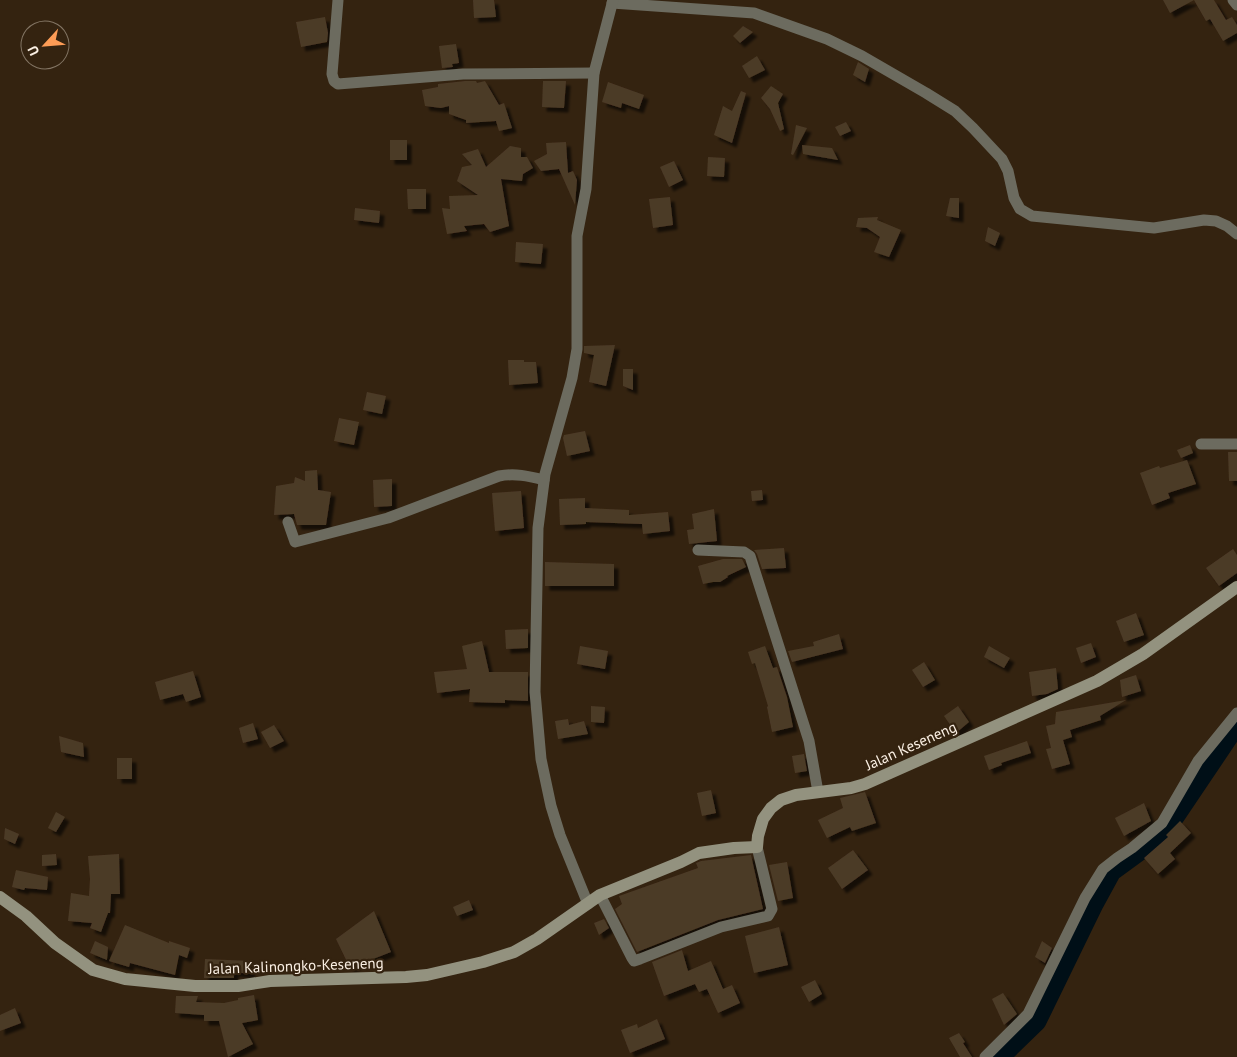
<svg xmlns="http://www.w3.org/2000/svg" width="1237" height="1057" font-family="'PT Sans',sans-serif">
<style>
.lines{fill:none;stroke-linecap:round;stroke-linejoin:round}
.river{stroke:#000f17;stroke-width:21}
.building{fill:#4c3a27;filter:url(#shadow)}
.street{stroke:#6c6b5f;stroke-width:11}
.secondary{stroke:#93927f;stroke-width:12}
.labels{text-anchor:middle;stroke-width:4.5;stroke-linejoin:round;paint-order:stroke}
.street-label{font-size:15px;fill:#faefe3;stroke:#342310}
</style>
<defs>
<filter id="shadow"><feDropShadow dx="4.5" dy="4.5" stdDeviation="1" flood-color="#0009"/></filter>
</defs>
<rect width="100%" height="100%" fill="#342310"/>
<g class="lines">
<!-- river -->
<polyline class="river" points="999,1057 1036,1021 1093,904 1111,871 1163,833 1237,723"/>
</g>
<!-- building -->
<g class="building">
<polygon points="473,0 494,0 496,17 474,18"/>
<polygon points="1163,0 1214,0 1226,20 1232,17 1237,25 1237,33 1223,41 1210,19 1206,21 1194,0 1170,13"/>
<polygon points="325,17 328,33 327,42 301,47 296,22"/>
<polygon points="743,26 753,32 740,43 733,36"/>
<polygon points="456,44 459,63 452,64 453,67 442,68 439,46"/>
<polygon points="757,56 765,70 749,78 742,66"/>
<polygon points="858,62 869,69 865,82 853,75"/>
<polygon points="465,81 476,81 477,83 485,81 499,105 504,103 512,128 499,131 496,121 466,123 466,120 449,114 449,106 441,108 425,106 422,90 438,87 438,84"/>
<polygon points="543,81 566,81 564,108 542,107"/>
<polygon points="608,82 644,95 639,109 622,103 621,108 602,102"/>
<polygon points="771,86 783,94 778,103 784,129 780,131 770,109 761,98"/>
<polygon points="741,91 746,93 732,143 714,135 723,106 732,111"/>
<polygon points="846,122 851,131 840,136 835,127"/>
<polygon points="796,125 807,128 793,155 791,154"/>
<rect x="390" y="140" width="17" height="20"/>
<polygon points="566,142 568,173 573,171 577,180 575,205 559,169 541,171 534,161 547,154 546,143"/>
<polygon points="802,145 832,148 838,160 803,154"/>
<polygon points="510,146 521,148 521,157 527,157 533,168 523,174 522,181 501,179 509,226 490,232 484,224 464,226 467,231 447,234 442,208 450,209 449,196 478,195 457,181 462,167 472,165 462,154 478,149 486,167"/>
<polygon points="708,157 725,158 724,177 707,176"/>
<polygon points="674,161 683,180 669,187 660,167"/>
<polygon points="407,189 426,189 426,209 408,209"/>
<polygon points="670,197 673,225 653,228 649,199"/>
<polygon points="950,198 959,198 959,218 946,216"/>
<polygon points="355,208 380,211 379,223 354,220"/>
<polygon points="878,217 877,220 901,230 889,257 874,252 880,237 867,228 856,227 858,218"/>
<polygon points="988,227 1000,233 995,246 985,241"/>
<polygon points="516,242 543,244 541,264 515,262"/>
<polygon points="615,345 606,386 589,382 594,355 584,353 584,346"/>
<polygon points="508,360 524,360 524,362 536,362 538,383 509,385"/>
<polygon points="623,369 633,369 633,390 623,386"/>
<polygon points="367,392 386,396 382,414 363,410"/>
<polygon points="339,418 359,422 354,445 334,441"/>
<polygon points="585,431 590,451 567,456 563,438 564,435"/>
<polygon points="1190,445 1193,453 1181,458 1177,450"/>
<polygon points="1228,452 1237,452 1237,481 1229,481"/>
<polygon points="1187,460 1196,484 1168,493 1170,498 1152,505 1140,473 1159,466 1160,468"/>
<polygon points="317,470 318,490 331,492 326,525 297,525 294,514 274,515 276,486 294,483 295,477 305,481 305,471"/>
<polygon points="392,479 392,506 374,507 373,480"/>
<polygon points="762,490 763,500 752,501 751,491"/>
<polygon points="521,491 524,528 495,531 492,493"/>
<polygon points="585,498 585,508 629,510 629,515 668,512 670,531 643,534 642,524 586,522 586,524 560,525 559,499"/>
<polygon points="714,509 717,541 689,544 687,530 694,529 692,514"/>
<polygon points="784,548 786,568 762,569 757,554 754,550"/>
<polygon points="1233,549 1237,555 1237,573 1219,586 1206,568"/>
<polygon points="723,559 742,559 746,567 727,576 728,577 720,582 713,582 703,584 698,566"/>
<polygon points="545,562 614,564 614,586 545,586"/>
<polygon points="1136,613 1144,635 1124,642 1116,621"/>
<polygon points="528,629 528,648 506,649 505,630"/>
<polygon points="839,634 843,649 792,662 788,651 814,646 813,642"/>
<polygon points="482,641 489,672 528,672 528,701 505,700 505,703 469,702 470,689 437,693 434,672 467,669 462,646"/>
<polygon points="1091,643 1096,657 1081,663 1076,648"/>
<polygon points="580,646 608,651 605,669 577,664"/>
<polygon points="765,646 773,668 777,667 787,697 793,727 772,732 767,707 768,706 755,663 752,664 748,652"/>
<polygon points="989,646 1010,658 1004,668 984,657"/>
<polygon points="924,662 935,680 923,687 912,670"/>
<polygon points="1056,668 1058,689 1047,694 1032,696 1029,672"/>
<polygon points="193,671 201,697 186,702 183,694 160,700 155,682"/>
<polygon points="1136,675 1141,691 1122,697 1120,680"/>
<polygon points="1126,700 1100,716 1101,720 1070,730 1072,737 1063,740 1070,764 1052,769 1046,749 1051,748 1046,726 1055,724 1056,712"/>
<polygon points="591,706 605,707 604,723 591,722"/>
<polygon points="958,706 969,722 956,733 944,716"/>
<polygon points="568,719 569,725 584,721 588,734 558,739 555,721"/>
<polygon points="253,723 258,739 243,743 239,728"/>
<polygon points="274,725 284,741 270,748 261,732"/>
<polygon points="59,736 83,743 84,757 61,752"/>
<polygon points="1027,741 1031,753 1001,763 1002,765 989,770 984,756"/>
<polygon points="804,754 807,771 795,773 792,756"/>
<rect x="117" y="758" width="15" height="21"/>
<polygon points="711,790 716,813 702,816 697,793"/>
<polygon points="865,792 876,823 852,831 850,827 827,838 818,820 843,808 840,798"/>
<polygon points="1144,803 1151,821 1124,836 1115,818"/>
<polygon points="56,812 65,817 56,832 48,828"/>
<polygon points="1180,821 1191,833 1170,853 1175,859 1158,874 1144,858 1168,837 1166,835"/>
<polygon points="5,828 19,834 15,844 4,839"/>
<polygon points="853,850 868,870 842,889 828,868"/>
<polygon points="56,854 57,865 42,866 42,855"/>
<polygon points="119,854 120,894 111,894 110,913 108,913 101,932 90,928 92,923 68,921 71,893 89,896 90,879 88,856"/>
<polygon points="751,855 763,909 718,920 637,952 615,909 622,904 619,896 698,868 696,863 701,861"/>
<polygon points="787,862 793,898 778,901 769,865"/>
<polygon points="16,870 48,877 47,890 25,888 24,890 12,887"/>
<polygon points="469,900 473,910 457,916 453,907"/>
<polygon points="374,911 391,952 350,968 336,939"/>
<polygon points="604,919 609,928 599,935 594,923"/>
<polygon points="125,925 169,943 169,941 190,948 187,958 179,955 175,975 130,963 129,967 109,961"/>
<polygon points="779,927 788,965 754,973 745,936"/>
<polygon points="95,941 108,947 107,960 90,953"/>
<polygon points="1042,941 1052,948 1045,963 1035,957"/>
<polygon points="682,950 688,971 711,961 723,989 732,985 740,1003 718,1013 707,989 699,992 695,984 664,996 652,962"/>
<polygon points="205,959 252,961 250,974 234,972 234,978 204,978"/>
<polygon points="815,980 822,994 809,1002 801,987"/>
<polygon points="1003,993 1017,1014 1004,1025 992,999"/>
<polygon points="254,995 258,1020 242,1023 253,1044 228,1057 219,1021 204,1021 204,1015 175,1013 176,996 198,996 196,1002 224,1003 238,1000 238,998"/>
<polygon points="15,1008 21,1023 0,1031 0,1015"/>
<polygon points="657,1019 665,1039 630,1053 621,1030 637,1024 638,1028"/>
<polygon points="959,1033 965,1042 963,1043 972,1057 960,1057 949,1038"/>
</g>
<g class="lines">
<!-- street -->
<g class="street">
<polyline points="338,0 332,74 334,81 338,84 463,74 594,73"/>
<polyline points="1233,0 1237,5"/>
<polyline points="612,3 754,13 827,39 862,56 926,93 955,111 973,128 1002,159 1008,171 1014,198 1020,209 1032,216 1154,228 1204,220 1216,221 1227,226 1237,234"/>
<polyline points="1201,444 1237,444"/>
<path d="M288 522 295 542 388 518 499 476C515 473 528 476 544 480"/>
<polyline points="698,550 744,552 750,556 809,741 818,792"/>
<polyline points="600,895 632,958 634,961 640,959 721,927 768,916 772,909 757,847"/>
<polyline points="588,904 560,835 551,806 541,759 535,692 538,528 545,474 572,378 577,349 577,236 586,189 594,73 613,0"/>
<polyline points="985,1057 1028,1014 1085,898 1103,869 1117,858 1132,848 1162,823 1198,761 1237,713"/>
</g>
<!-- secondary -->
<polyline class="secondary" points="0,897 26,916 55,943 93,970 125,979 195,986 238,986 270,981 406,977 427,975 483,962 514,952 537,939 600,895 681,862 699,853 734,848 757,847 758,836 763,819 771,808 781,800 796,795 851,788 865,784 1097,681 1143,654 1237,587"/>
</g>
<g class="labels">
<!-- street labels -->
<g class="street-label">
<text transform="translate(911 746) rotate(-24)" y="5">Jalan Keseneng</text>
<text transform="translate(296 966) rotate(-2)" y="5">Jalan Kalinongko-Keseneng</text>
</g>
</g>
<!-- north arrow -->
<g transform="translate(45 45) rotate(244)"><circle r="24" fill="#342310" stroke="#837564"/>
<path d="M0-4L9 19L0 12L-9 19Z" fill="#fd9c56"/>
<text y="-8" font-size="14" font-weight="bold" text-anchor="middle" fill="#faefe3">U</text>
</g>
</svg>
